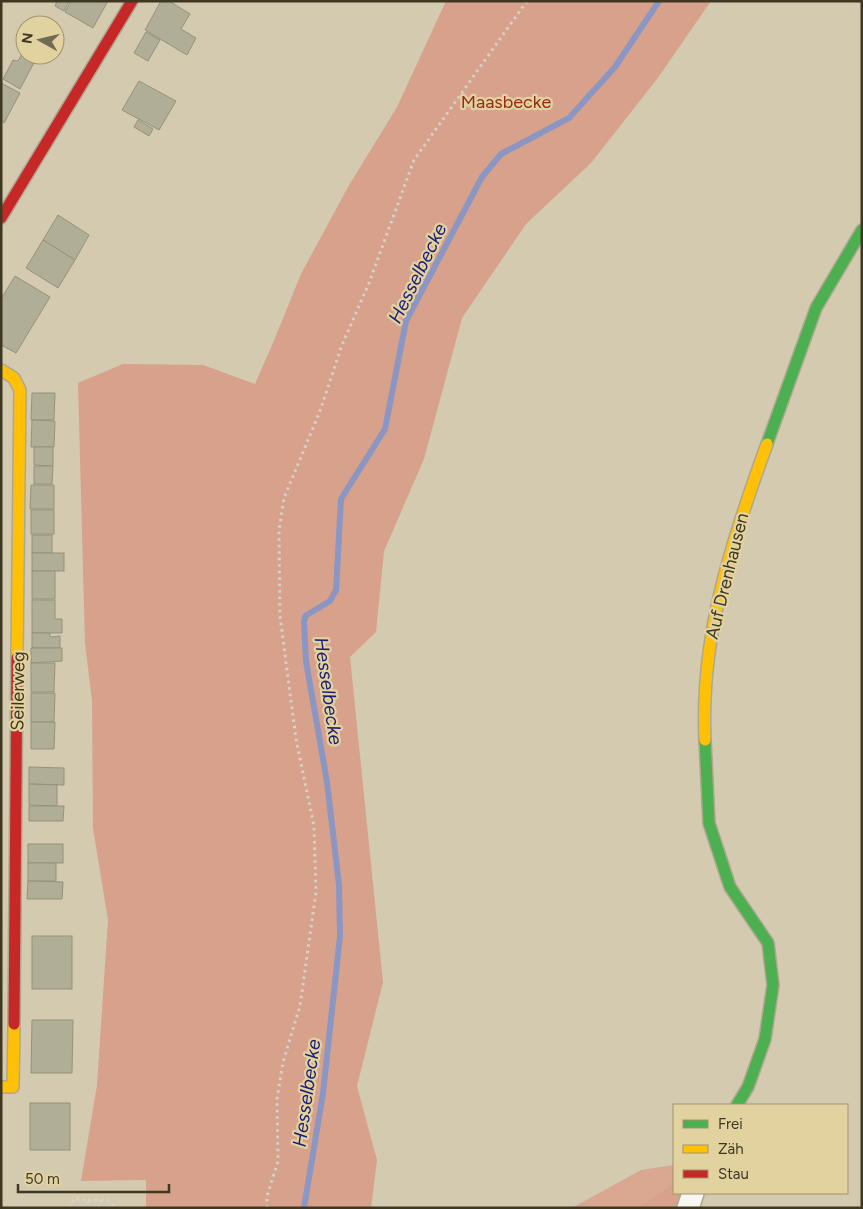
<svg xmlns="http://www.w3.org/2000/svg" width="863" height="1209" font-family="Figtree,sans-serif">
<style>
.green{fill:#daa791}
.forest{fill:#d8a18b}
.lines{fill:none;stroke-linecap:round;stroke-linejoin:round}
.stream{stroke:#8b96c3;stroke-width:6}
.building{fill:#b1ae98;stroke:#95927d}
.street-casing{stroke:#aea791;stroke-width:24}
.fast-casing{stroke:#aea791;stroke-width:14}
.slow-casing{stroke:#aea791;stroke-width:14}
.jam-casing{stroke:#aea791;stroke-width:14}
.path{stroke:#d5d2c9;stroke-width:3;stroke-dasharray:2.5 4;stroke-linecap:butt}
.street{stroke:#f8f7f3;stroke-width:21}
.fast{stroke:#4caf50;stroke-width:11}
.slow{stroke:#ffc107;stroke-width:11}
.jam{stroke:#c62828;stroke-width:11}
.labels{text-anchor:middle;stroke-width:4.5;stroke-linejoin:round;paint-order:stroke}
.park-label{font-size:18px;fill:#982a18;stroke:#e2d2a0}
.street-label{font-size:18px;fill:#3e3823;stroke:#e2d2a0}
.water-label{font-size:19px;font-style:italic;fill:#1a1c76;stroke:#e2d2a0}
</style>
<rect width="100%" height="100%" fill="#d3caaf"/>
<!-- green -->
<polygon class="green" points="674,1165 676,1208 572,1208 641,1170"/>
<!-- forest -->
<g class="forest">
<polygon points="446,1 711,1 657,79 591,163 526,224 462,318 424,459 384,551 376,632 350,657 383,982 357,1086 377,1160 371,1208 146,1208 146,1180 81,1181 97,1085 108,920 93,828 92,701 85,643 78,383 123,364 203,365 255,384 273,343 301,274 348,187 397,107"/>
<polygon points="674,1183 674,1193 687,1193 681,1208 640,1208"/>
</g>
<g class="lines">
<!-- stream -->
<polyline class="stream" points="304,1208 323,1093 340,936 339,885 327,782 306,661 304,622 305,616 330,601 336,590 341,499 385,429 406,321 482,177 501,154 569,118 615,67 659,1"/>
</g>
<!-- building -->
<g class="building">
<polygon points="57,1 69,1 64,11 55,6"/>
<polygon points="71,1 108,1 93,28 65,12"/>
<polygon points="161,1 169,1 190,14 181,29 196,38 187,55 145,30"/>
<polygon points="146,32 160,40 148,61 134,53"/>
<polygon points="23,52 36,59 20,89 3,79 13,60 18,61"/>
<polygon points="139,81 176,101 159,130 122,110"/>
<polygon points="1,83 20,93 4,123 1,121"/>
<polygon points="138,120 153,129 149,136 134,127"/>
<polygon points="58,215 89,235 75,260 43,240"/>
<polygon points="43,240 75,260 58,288 26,268"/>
<polygon points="15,276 50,297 16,353 1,345 1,299"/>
<polygon points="32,393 55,393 54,420 31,420"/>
<polygon points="32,420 55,421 54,447 31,447"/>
<polygon points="34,447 53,447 53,466 34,465"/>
<polygon points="34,466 53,466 52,484 34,484"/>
<polygon points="31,485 54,485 54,509 30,509"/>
<rect x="31" y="510" width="23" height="24"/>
<rect x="32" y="535" width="20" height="18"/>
<rect x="32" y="553" width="32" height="18"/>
<rect x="32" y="571" width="23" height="28"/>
<polygon points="32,600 55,600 55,619 62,619 62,633 32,633"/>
<polygon points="32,633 50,633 50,637 60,636 60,648 32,648"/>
<polygon points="31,648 62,648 62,661 31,663"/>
<polygon points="31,663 55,663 54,692 31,692"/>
<polygon points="31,693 55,693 54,722 31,722"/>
<polygon points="31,722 55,722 54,749 31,749"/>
<polygon points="29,767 64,768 64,785 29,784"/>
<polygon points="29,784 57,785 57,806 29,805"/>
<polygon points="29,806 64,806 63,821 29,821"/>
<rect x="28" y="844" width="35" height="19"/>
<rect x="28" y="863" width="28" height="18"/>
<polygon points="28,881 63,882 62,899 27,899"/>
<rect x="32" y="936" width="40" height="53"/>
<polygon points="32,1020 73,1020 72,1073 31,1073"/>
<rect x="30" y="1103" width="40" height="47"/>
</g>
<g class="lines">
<defs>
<polyline id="street" points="688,1208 693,1193"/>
<g id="fast">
<polyline points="767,444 816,308 862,230"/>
<polyline points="705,740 709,823 730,887 768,943 773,985 765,1039 748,1087 737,1105"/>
</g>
<g id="slow">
<polyline points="1,370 14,378 20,390 17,658"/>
<path d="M705 740C700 636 732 540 767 444"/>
<polyline points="1,1087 13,1087 14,1024"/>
</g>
<g id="jam">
<polyline points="1,218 132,1"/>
<polyline points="14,1024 17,658"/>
</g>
</defs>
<!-- street casing -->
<use href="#street" class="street-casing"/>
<!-- fast casing -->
<use href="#fast" class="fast-casing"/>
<!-- slow casing -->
<use href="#slow" class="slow-casing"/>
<!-- jam casing -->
<use href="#jam" class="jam-casing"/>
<!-- path -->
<g class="path">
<polyline points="88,1200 108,1200 115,1208"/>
<polyline points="69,1208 74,1199 88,1200 87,1208"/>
<polyline points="99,1208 100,1200"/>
<polyline points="267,1208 267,1196 278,1161 277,1099 283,1062 300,1006 316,892 314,826 296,739 280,616 279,530 284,498 320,411 342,345 369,283 414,160 527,1"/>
</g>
<!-- street -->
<use href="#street" class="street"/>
<!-- fast -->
<use href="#fast" class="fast"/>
<!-- slow -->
<use href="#slow" class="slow"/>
<!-- jam -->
<use href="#jam" class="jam"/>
</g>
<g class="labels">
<!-- park labels -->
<g class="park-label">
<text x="506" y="108">Maasbecke</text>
</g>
<!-- street labels -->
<g class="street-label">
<text transform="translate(727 576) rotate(-76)" y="6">Auf Drenhausen</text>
<text transform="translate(18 691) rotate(-89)" y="6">Seilerweg</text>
</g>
<!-- water labels -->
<g class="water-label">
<text transform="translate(417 273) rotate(-64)" y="7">Hesselbecke</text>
<text transform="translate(329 691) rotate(82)" y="7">Hesselbecke</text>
<text transform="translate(306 1093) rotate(-82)" y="7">Hesselbecke</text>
</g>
</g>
<!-- border -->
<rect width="863" height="1209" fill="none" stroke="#3e3823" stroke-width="5"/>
<!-- legend -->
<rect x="673" y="1104" width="175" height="90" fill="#e2d2a0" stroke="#a0946e"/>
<rect x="683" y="1120" width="25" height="8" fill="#4caf50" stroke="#a0946e"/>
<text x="718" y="1129" font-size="15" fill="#3e3823">Frei</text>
<rect x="683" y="1145" width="25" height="8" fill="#ffc107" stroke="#a0946e"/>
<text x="718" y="1154" font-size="15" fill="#3e3823">Zäh</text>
<rect x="683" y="1170" width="25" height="8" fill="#c62828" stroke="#a0946e"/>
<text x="718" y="1179" font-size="15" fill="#3e3823">Stau</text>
<!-- north arrow -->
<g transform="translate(40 40) rotate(278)"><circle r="24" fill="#e2d2a0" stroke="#a0946e"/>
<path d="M0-4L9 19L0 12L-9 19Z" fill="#726b54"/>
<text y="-8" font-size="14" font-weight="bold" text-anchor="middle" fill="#3e3823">N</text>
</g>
<!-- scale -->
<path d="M18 1184v8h151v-8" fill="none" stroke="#3e3823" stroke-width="2.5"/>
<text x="25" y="1184" font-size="15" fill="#3e3823" stroke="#e2d2a0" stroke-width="4" paint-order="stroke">50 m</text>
</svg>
